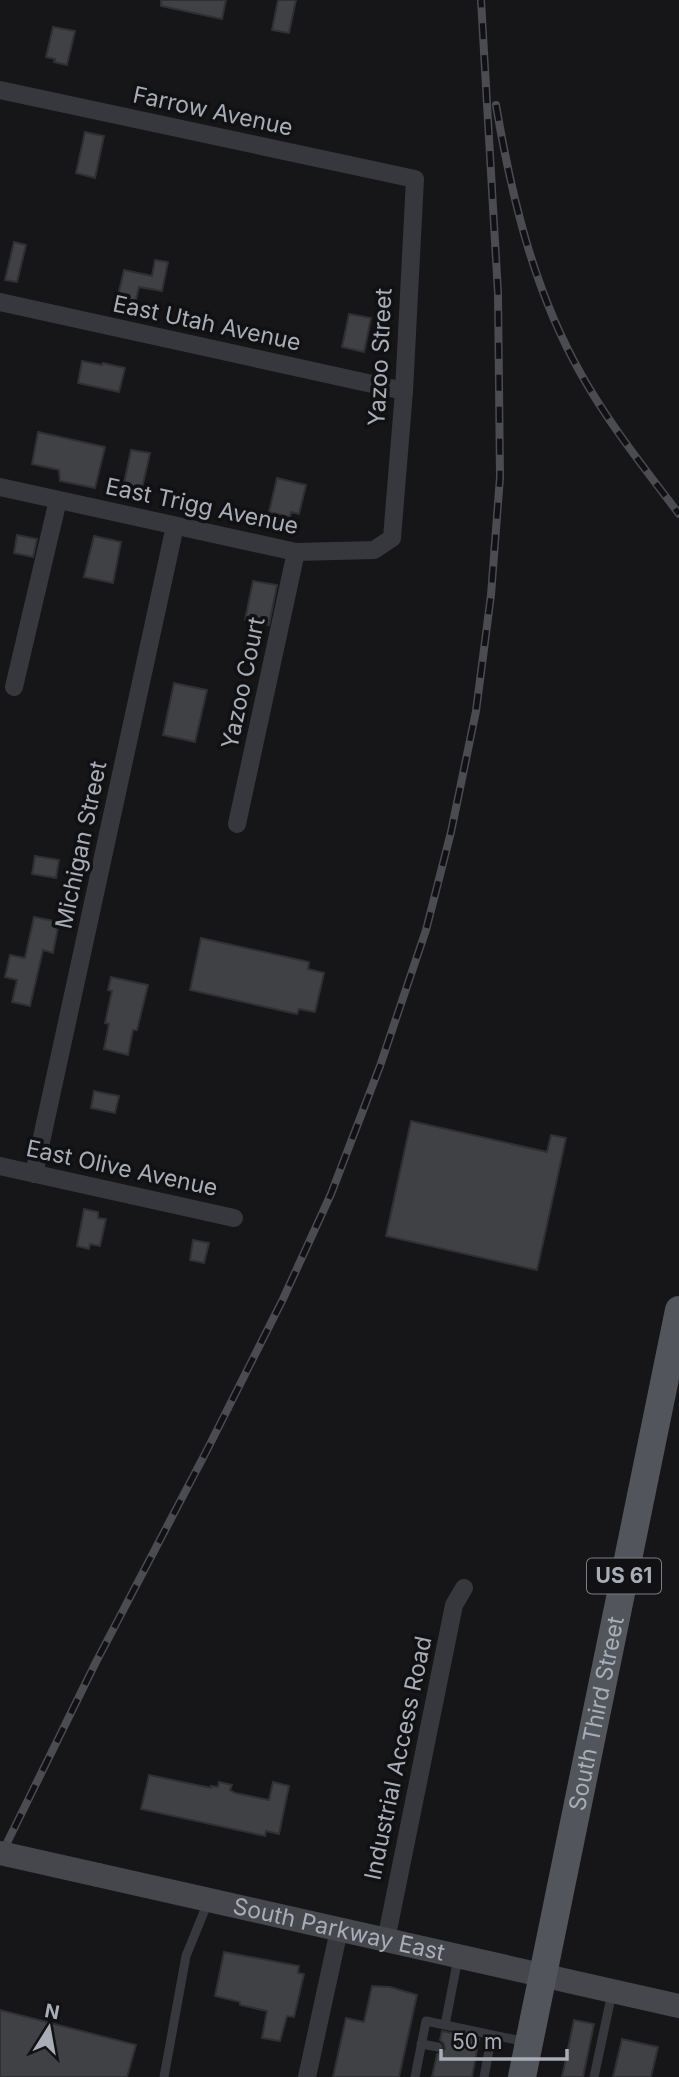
<svg xmlns="http://www.w3.org/2000/svg" width="679" height="2077" font-family="Inter,sans-serif">
<style>
.building{fill:#404145;stroke:#303034;stroke-width:2}
.lines{fill:none;stroke-linecap:round;stroke-linejoin:round}
.lane{stroke:#37383d;stroke-width:9}
.street{stroke:#37383d;stroke-width:18}
.secondary{stroke:#45474d;stroke-width:24}
.primary{stroke:#53555c;stroke-width:28}
.rail-casing{stroke:#4a4c52;stroke-width:8}
.rail{stroke:#111113;stroke-width:5;stroke-dasharray:16;stroke-linecap:butt}
.secondary-bridge{stroke:#45474d;stroke-width:24}
.labels{text-anchor:middle;stroke-width:7;stroke-linejoin:round;paint-order:stroke}
.shield{fill:#111113;stroke:#7b7e86;stroke-width:2}
.shield-label{font-size:21px;font-weight:bold;fill:#a8adb8}
.street-label{font-size:23px;fill:#a8adb8;stroke:#111113}
</style>
<rect width="100%" height="100%" fill="#161618"/>
<!-- building -->
<g class="building">
<polygon points="161,0 226,0 222,19 161,6"/>
<polygon points="278,0 296,0 289,33 272,30"/>
<polygon points="53,27 75,31 67,65 54,62 55,59 46,57"/>
<polygon points="85,132 104,136 95,178 76,173"/>
<polygon points="14,242 26,245 17,282 5,280"/>
<polygon points="155,260 168,262 162,291 139,287 135,304 117,300 124,270 152,276"/>
<polygon points="349,314 371,318 364,352 342,347"/>
<polygon points="82,361 102,365 103,363 125,368 119,392 78,383"/>
<polygon points="38,432 105,447 95,488 60,481 59,470 32,464"/>
<polygon points="131,450 150,453 140,497 122,493"/>
<polygon points="277,478 306,485 299,514 291,512 290,517 269,512"/>
<polygon points="17,535 37,539 33,557 14,553"/>
<polygon points="94,536 121,542 113,583 84,577"/>
<polygon points="253,581 277,585 269,625 245,620"/>
<polygon points="174,683 207,690 195,742 163,735"/>
<polygon points="35,856 59,860 56,878 32,874"/>
<polygon points="34,917 59,922 53,953 43,950 30,1006 12,1002 17,980 5,977 10,955 25,958"/>
<polygon points="201,938 309,962 308,969 324,973 315,1012 299,1009 297,1014 190,990"/>
<polygon points="111,977 148,985 137,1030 133,1030 128,1055 104,1049 109,1024 105,1023 112,991 108,990"/>
<polygon points="94,1091 119,1096 115,1113 91,1108"/>
<polygon points="411,1121 547,1152 551,1135 566,1138 537,1270 386,1236"/>
<polygon points="84,1209 98,1212 98,1218 106,1219 100,1246 90,1244 89,1249 77,1246"/>
<polygon points="193,1240 209,1243 204,1263 190,1260"/>
<polygon points="149,1775 211,1788 211,1786 218,1787 219,1782 232,1785 230,1790 235,1793 269,1800 273,1782 289,1786 279,1834 266,1831 265,1836 141,1809"/>
<polygon points="224,1952 299,1966 298,1973 304,1974 294,2017 287,2016 280,2041 262,2038 267,2011 240,2005 240,2002 215,1996"/>
<polygon points="372,1986 390,1987 417,1995 399,2077 333,2077 346,2018 364,2022"/>
<polygon points="0,2010 136,2045 127,2077 0,2077"/>
<polygon points="574,2020 594,2024 583,2077 562,2077"/>
<polygon points="442,2031 479,2039 472,2077 432,2077 437,2054 441,2053 445,2049 444,2044 440,2040"/>
<polygon points="622,2039 658,2047 651,2077 613,2077"/>
</g>
<g class="lines">
<!-- lane -->
<g class="lane">
<polyline points="458,1958 445,2025 526,2042"/>
<polyline points="421,2044 438,2047"/>
<polyline points="164,2077 186,1956 208,1902"/>
<polyline points="415,2077 426,2021 445,2025"/>
<polyline points="484,2077 492,2035"/>
<polyline points="594,2077 612,1993"/>
</g>
<!-- street -->
<g class="street">
<polyline points="0,90 415,179 404,391 392,538 374,550 296,552 0,487"/>
<polyline points="0,302 404,391"/>
<polyline points="14,687 58,500"/>
<polyline points="237,824 296,552"/>
<polyline points="0,1166 234,1218"/>
<polyline points="34,1174 175,526"/>
<polyline points="386,1940 454,1605 464,1588"/>
<polyline points="307,2077 339,1930"/>
</g>
<!-- secondary -->
<path class="secondary" id="s1" d="M98 1875 679 2006"/>
<!-- primary -->
<path class="primary" id="s2" d="M522 2077 679 1310"/>
<defs>
<g id="rail">
<path d="M496 105C512 199 534 291 581 374 609 424 645 469 679 514"/>
<polyline points="0,1857 95,1664 206,1452 283,1299 331,1194 380,1066 426,930 451,832 476,711 491,595 500,477 498,293 481,0"/>
</g>
</defs>
<!-- rail casing -->
<use href="#rail" class="rail-casing"/>
<!-- rail -->
<use href="#rail" class="rail"/>
<!-- secondary-bridge -->
<polyline class="secondary-bridge" points="0,1853 98,1875"/>
</g>
<g class="labels">
<!-- shield labels -->
<rect class="shield" x="587" y="1558.5" width="74" height="35" rx="5"/>
<g class="shield-label">
<text x="624" y="1583">US 61</text>
</g>
<!-- street labels -->
<g class="street-label">
<text transform="translate(213 111) rotate(12)" y="8">Farrow Avenue</text>
<text transform="translate(207 323) rotate(12)" y="8">East Utah Avenue</text>
<text transform="translate(380 357) rotate(-87)" y="8">Yazoo Street</text>
<text transform="translate(202 506) rotate(12)" y="8">East Trigg Avenue</text>
<text transform="translate(243 683) rotate(-78)" y="8">Yazoo Court</text>
<text transform="translate(81 845) rotate(-78)" y="8">Michigan Street</text>
<text transform="translate(122 1168) rotate(12)" y="8">East Olive Avenue</text>
<text dy="8" stroke="none"><textPath href="#s2" startOffset="371">South Third Street</textPath></text>
<text transform="translate(398 1758) rotate(-78)" y="8">Industrial Access Road</text>
<text dy="8" stroke="none"><textPath href="#s1" startOffset="247">South Parkway East</textPath></text>
</g>
</g>
<!-- north arrow -->
<g transform="translate(49 2028) rotate(11)" stroke="#111113" stroke-width="5" paint-order="stroke">
<path d="M0-5L12 26L0 18L-12 26Z" fill="#a8adb8"/>
<text y="-10" font-size="19" font-weight="bold" text-anchor="middle" fill="#a8adb8">N</text>
</g>
<!-- scale -->
<path d="M441 2049v10h126v-10" fill="none" stroke="#a8adb8" stroke-width="3.5"/>
<text x="452" y="2049" font-size="21" fill="#a8adb8" stroke="#111113" stroke-width="5" paint-order="stroke">50 m</text>
</svg>
